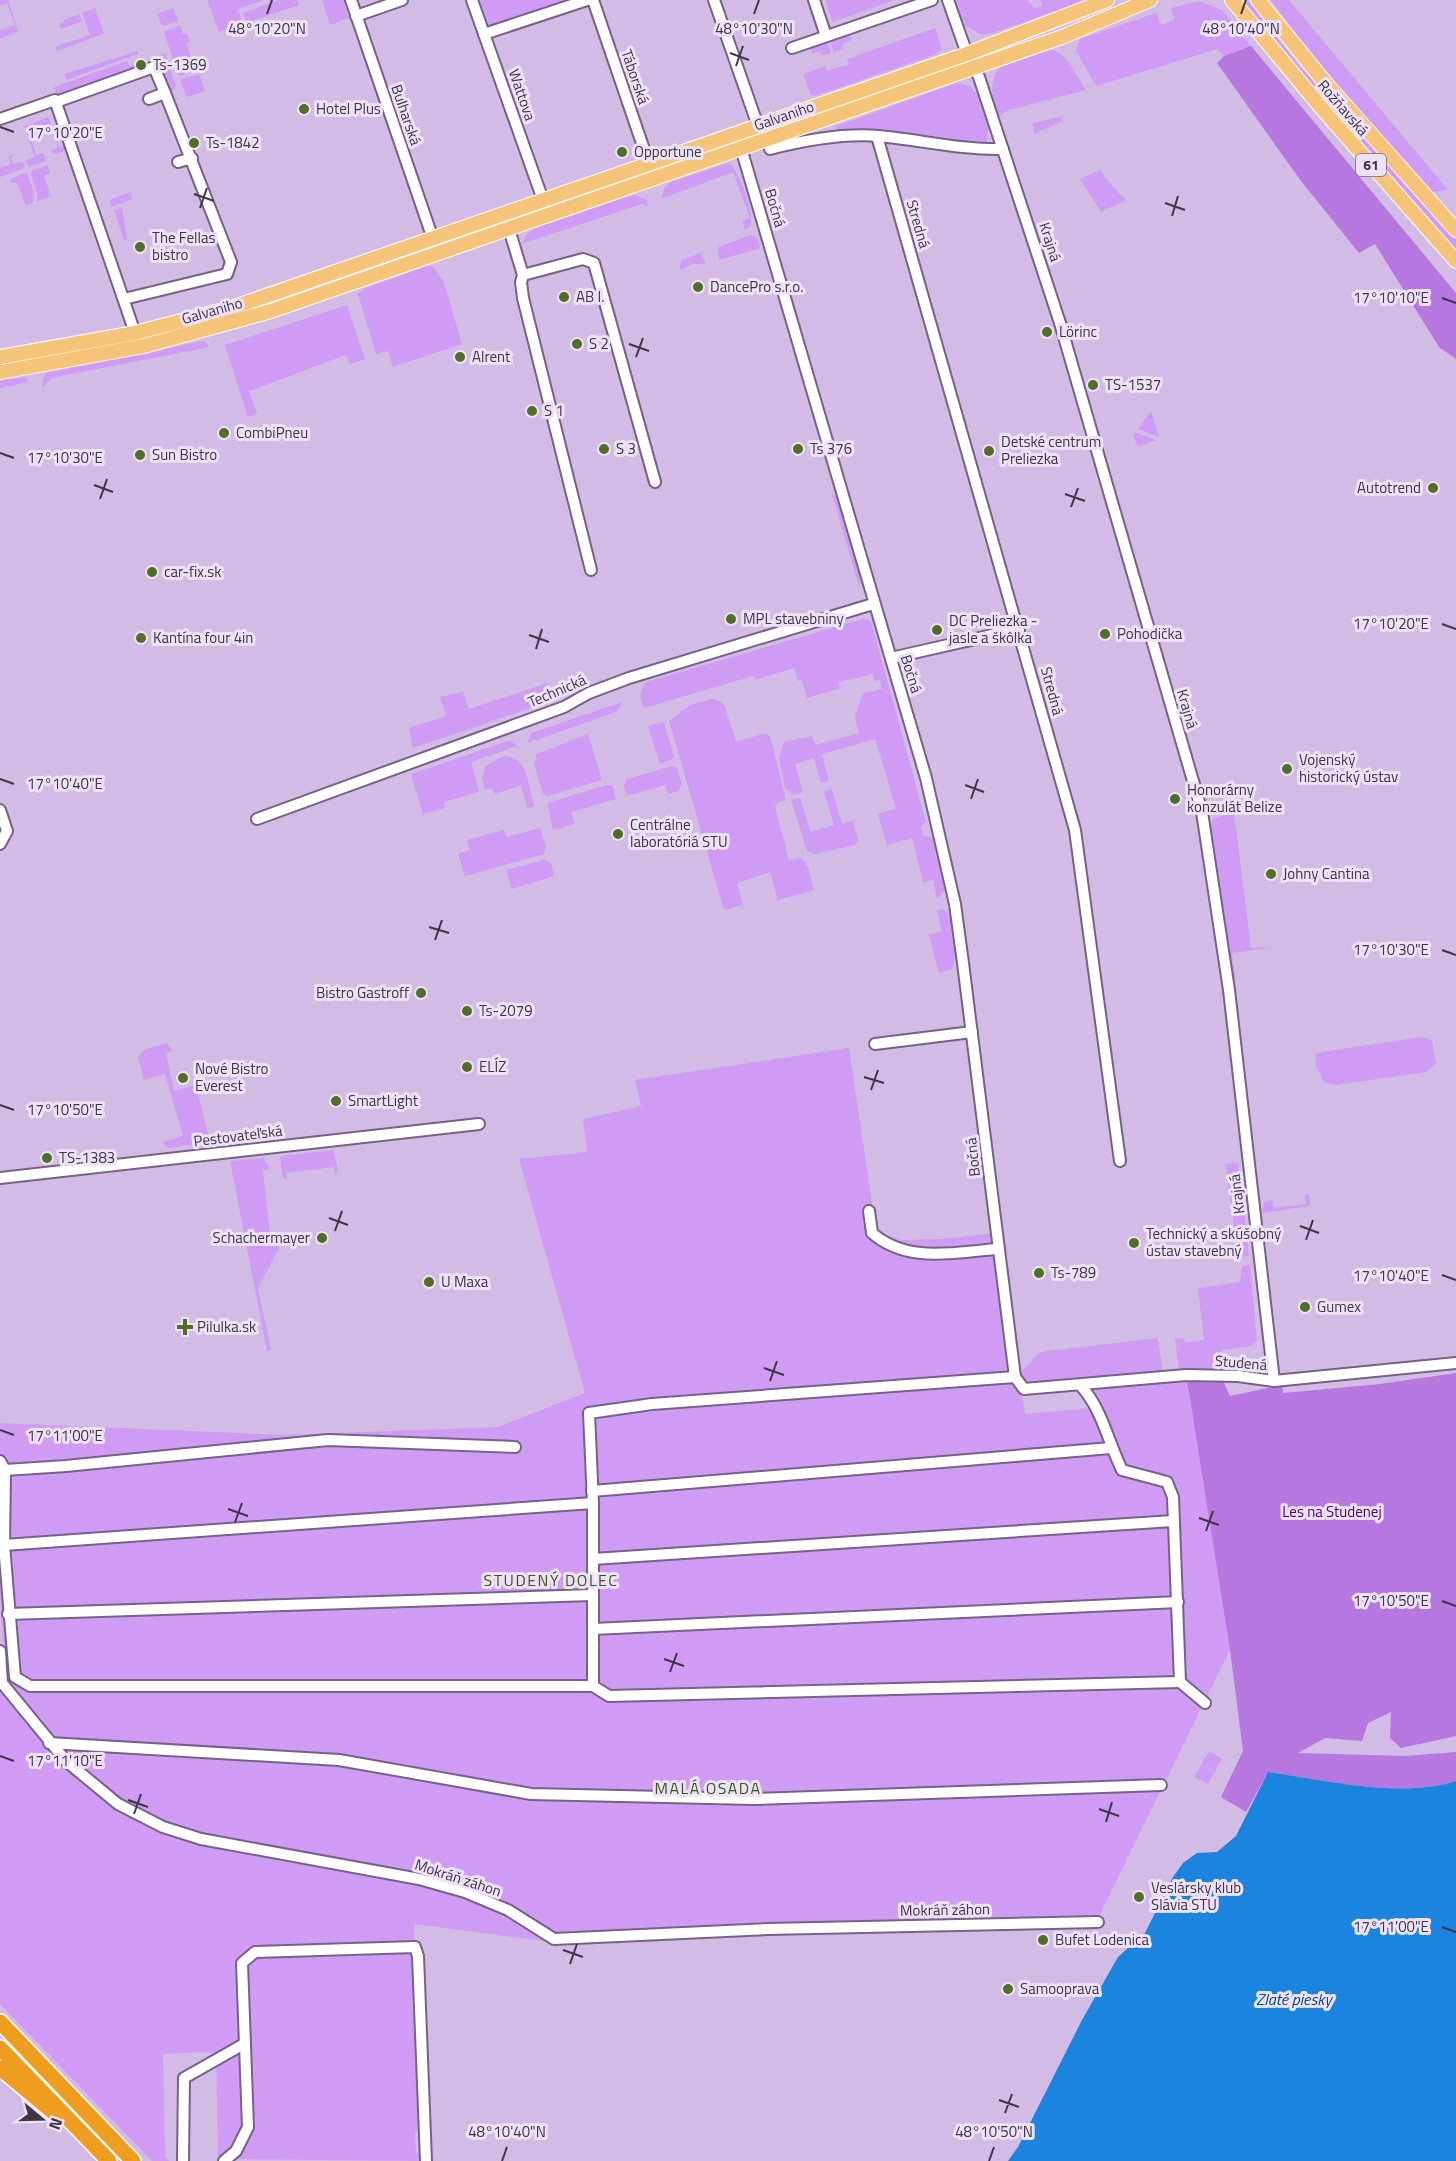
<svg xmlns="http://www.w3.org/2000/svg" width="1456" height="2161" font-family="'Titillium Web',sans-serif">
<style>
.green{fill:#d09bf5}
.forest{fill:#b777e1}
.water{fill:#1a84de}
.lines{fill:none;stroke-linecap:round;stroke-linejoin:round}
.minor-casing{stroke:#776287;stroke-width:14}
.major-casing{stroke:#fff;stroke-width:16}
.highway-casing{stroke:#fff;stroke-width:18}
.minor{stroke:#fff;stroke-width:10}
.major{stroke:#f5c478;stroke-width:14}
.highway{stroke:#ef9d1e;stroke-width:15}
.ticks{fill:none;stroke:#3f3646;stroke-width:2}
.poi-dot{fill:#4d6f26;stroke:#ede1f6;stroke-width:2}
.labels{text-anchor:middle;stroke-width:6;stroke-linejoin:round;paint-order:stroke}
.shield{fill:#ede1f6;stroke:#73697b;stroke-width:1.5}
.shield-label{font-size:14px;font-weight:bold;fill:#3f3646}
.poi-label{font-size:15px;fill:#3f3646;stroke:#ede1f6;text-anchor:start}
.street-label{font-size:15px;fill:#3f3646;stroke:#ede1f6}
.park-label{font-size:15px;fill:#490369;stroke:#ede1f6}
.neighbourhood-label{font-size:16px;letter-spacing:1.5px;fill:#3b5916;stroke:#ede1f6}
.water-label{font-size:16px;font-style:italic;fill:#004983;stroke:#ede1f6}
.ticks-label{font-size:15px;text-anchor:middle;fill:#3f3646;stroke:#ede1f6;stroke-width:6;stroke-linejoin:round;paint-order:stroke}
</style>
<rect width="100%" height="100%" fill="#d2bbe4"/>
<!-- green -->
<g class="green">
<polygon points="0,0 8,0 18,31 0,39 0,30 15,25 7,3 0,6"/>
<polygon points="207,0 264,0 238,9 243,24 247,22 243,13 278,0 297,0 299,5 219,32"/>
<polygon points="322,0 343,0 349,18 330,25"/>
<polygon points="480,0 564,0 489,26"/>
<polygon points="825,0 894,0 833,22"/>
<polygon points="955,0 1028,0 1034,8 1043,6 1040,0 1088,0 989,34 980,34 964,25"/>
<polygon points="1271,0 1289,0 1448,190 1431,192 1309,52"/>
<polygon points="1199,1 1222,10 1251,46 1224,56 1217,49 1096,86 1076,51 1080,39 1156,13 1161,25 1175,20 1171,8"/>
<polygon points="1249,2 1300,67 1456,238 1456,253 1293,66 1244,5"/>
<polygon points="95,8 104,34 56,51 55,47 90,35 82,13"/>
<polygon points="174,8 178,21 162,26 157,14"/>
<polygon points="79,14 83,21 61,29 59,24 64,22 63,20"/>
<polygon points="180,25 183,34 187,33 190,42 186,44 197,70 179,76 164,32"/>
<polygon points="935,28 942,49 937,54 814,96 811,95 803,74 825,66 827,71 849,64 847,59"/>
<polygon points="849,32 852,40 842,44 844,49 834,52 830,40"/>
<polygon points="827,42 831,53 822,56 820,51 812,54 810,47"/>
<path d="M1049 50C1066 49 1077 77 1086 90L1009 110 998 116C993 99 987 81 1001 67Z"/>
<polygon points="137,51 138,54 66,80 65,74"/>
<polygon points="165,53 176,86 170,94 158,58"/>
<polygon points="127,61 130,66 135,64 137,70 57,98 54,87"/>
<polygon points="961,61 961,64 886,89 869,100 774,130 819,114 847,99"/>
<polygon points="199,74 205,91 187,97 180,80"/>
<polygon points="957,83 970,86 978,96 980,96 989,119 987,141 981,145 880,130 838,134 837,127 831,128"/>
<polygon points="49,117 59,147 69,146 68,150 57,154 51,152 58,147 50,126 29,133 36,155 43,153 46,161 28,167 26,160 35,157 24,126"/>
<polygon points="1061,117 1063,121 1034,134 1033,123"/>
<polygon points="731,142 731,145 459,241 457,236"/>
<polygon points="16,154 11,158 13,164 23,162 25,168 0,177 0,168 11,164 9,157"/>
<path d="M729 163C739 170 756 215 750 226L745 229 742 221 750 218 733 172 661 199 665 187 671 182Z"/>
<polygon points="48,165 50,173 44,176 51,196 37,202 37,193 31,174 33,170"/>
<polygon points="1100,170 1112,186 1126,200 1101,212 1080,179"/>
<polygon points="24,173 28,175 34,193 33,203 26,205 17,183 10,183 11,179"/>
<polygon points="130,192 132,199 112,207 110,200"/>
<polygon points="634,195 646,199 648,206 642,204 521,244 528,233 538,227"/>
<polygon points="122,208 127,240 124,240 114,210"/>
<polygon points="751,235 758,239 760,248 719,260 718,247"/>
<polygon points="420,249 420,252 331,285 186,332 0,367 0,362 95,346"/>
<polygon points="701,253 706,264 692,264 682,269 679,268 682,260"/>
<polygon points="428,266 432,266 444,283 462,344 393,367 388,351 376,354 358,294 363,289"/>
<polygon points="347,305 365,359 350,364 346,355 249,391 257,413 248,417 225,345"/>
<polygon points="203,341 210,347 51,378 42,389 43,379 47,373"/>
<polygon points="25,377 29,382 0,388 0,381"/>
<polygon points="1151,411 1159,437 1138,429"/>
<polygon points="1137,433 1155,440 1155,441 1137,446 1133,434"/>
<polygon points="832,494 839,498 860,570 860,589"/>
<path d="M863 619 871 621 926 822 921 826 923 836 931 837 936 843 946 889 937 899 933 880 923 882 912 838 887 845 878 814 896 808 875 739 822 754 829 781 821 783 814 758 795 764 803 792 794 795 785 789 779 757 784 742 811 736 816 745 859 733 855 717 863 693 882 689 880 680 874 681 873 674 839 682 840 688 807 698 802 680 798 681 794 668 755 680 753 676 644 708C639 697 638 689 649 681Z"/>
<polygon points="548,683 548,696 543,704 413,748 409,728 446,716 440,697 463,692 469,709"/>
<polygon points="712,699 722,702 725,707 736,742 766,733 770,736 786,800 778,802 775,807 789,860 802,858 808,867 814,890 778,900 770,872 737,883 743,905 724,910 669,721 690,705"/>
<polygon points="622,702 618,711 528,743 531,733"/>
<polygon points="664,722 674,758 660,764 648,726"/>
<polygon points="588,734 602,780 547,796 543,794 534,764 537,754"/>
<polygon points="511,740 517,746 471,762 479,792 444,802 445,808 423,814 411,774"/>
<path d="M504 756C528 756 529 788 534 806L528 809 521 786 494 794 492 788 485 790 482 778 486 765Z"/>
<polygon points="672,766 677,768 682,784 678,791 668,794 665,785 627,796 624,786 627,779"/>
<polygon points="607,785 612,785 616,799 571,812 574,824 553,830 547,803"/>
<polygon points="832,789 842,824 853,821 858,841 855,845 815,854 807,851 791,800 800,798 811,832 834,825 824,792"/>
<polygon points="1234,813 1251,948 1274,947 1232,953 1236,983 1232,983 1210,826 1214,818"/>
<polygon points="540,828 546,847 544,854 465,876 458,854 470,850 467,840 504,830 507,837"/>
<polygon points="545,860 551,863 554,876 512,889 506,870"/>
<path d="M943 909C962 924 958 949 952 969L939 973 929 935 942 931 937 910Z"/>
<polygon points="1423,1037 1432,1040 1436,1064 1426,1072 1336,1085 1324,1082 1316,1066 1315,1055 1321,1052"/>
<polygon points="167,1043 172,1051 166,1053 174,1091 196,1085 210,1142 168,1148 162,1142 183,1136 165,1074 144,1080 138,1057 144,1050"/>
<polygon points="849,1048 876,1231 902,1240 944,1239 1004,1232 1020,1373 1040,1352 1158,1338 1163,1373 1022,1393 1025,1414 1102,1407 1091,1387 1187,1380 1230,1650 1099,1916 1076,1926 553,1942 414,1924 423,2131 415,2131 416,2153 423,2153 423,2161 218,2159 216,2054 203,2052 163,2054 165,2156 169,2161 152,2161 0,2004 0,1647 3,1647 0,1592 0,1423 285,1435 498,1427 585,1393 519,1159 587,1152 583,1119 641,1106 635,1080"/>
<polygon points="334,1150 338,1171 335,1175 334,1167 286,1173 287,1180 282,1176 280,1156"/>
<polygon points="264,1158 270,1169 263,1170 271,1243 278,1242 279,1248 258,1288 271,1350 267,1351 230,1161"/>
<polygon points="1238,1163 1249,1256 1244,1256 1237,1250 1226,1164"/>
<polygon points="1309,1194 1310,1206 1262,1213 1264,1203 1272,1199 1273,1208 1306,1204 1305,1195"/>
<polygon points="1250,1264 1257,1341 1251,1346 1221,1350 1220,1367 1179,1370 1175,1339 1184,1338 1185,1343 1204,1340 1198,1288 1240,1282 1242,1267"/>
<polygon points="1209,1751 1222,1759 1208,1784 1194,1777"/>
</g>
<!-- forest -->
<g class="forest">
<polygon points="1251,46 1456,293 1456,359 1439,347 1375,244 1359,253 1301,181 1217,63 1224,56"/>
<path d="M1456 1373V1736L1401 1748 1390 1738 1391 1712 1368 1723 1362 1741 1325 1738 1298 1753 1405 1756 1456 1752V1781C1398 1799 1327 1780 1268 1772L1246 1812 1221 1797 1243 1751 1230 1650 1187 1380 1223 1381 1230 1396 1282 1385 1283 1393 1380 1384Z"/>
</g>
<!-- water -->
<path class="water" d="M1268 1772C1327 1780 1398 1799 1456 1781V2161H1008L1018 2147 1082 2020 1118 1957 1145 1933 1173 1877 1183 1863 1197 1853 1217 1852 1236 1836Z"/>
<g class="lines">
<defs>
<g id="minor">
<polyline points="351,0 433,239"/>
<polyline points="472,0 543,200"/>
<polyline points="593,0 649,164"/>
<polyline points="714,0 758,126 741,148 926,778 955,904 963,963 1015,1377 1024,1389 1186,1375 1238,1376 1274,1381 1456,1363"/>
<polyline points="814,0 826,36"/>
<polyline points="948,0 967,54 979,77 1060,323 1202,812 1229,990 1274,1381"/>
<polyline points="356,16 402,0"/>
<polyline points="484,34 587,0"/>
<polyline points="792,48 932,0"/>
<polyline points="56,102 154,67 165,93 149,99"/>
<polyline points="0,119 55,100 135,333"/>
<polyline points="877,136 1075,830 1120,1161"/>
<path d="M770 149C805 140 843 133 879 136 921 140 961 150 1003 149"/>
<polyline points="178,162 192,158"/>
<polyline points="509,229 523,275 521,282 523,298 591,570"/>
<polyline points="523,275 583,259 594,263 655,482"/>
<polyline points="124,299 227,274 231,262 165,93"/>
<polyline points="891,658 1019,629"/>
<polyline points="0,810 7,831 0,844"/>
<polyline points="257,819 564,707 589,693 629,678 873,604"/>
<polyline points="875,1044 972,1032"/>
<polyline points="0,1178 479,1124"/>
<path d="M869 1211 872 1233C908 1264 954 1252 998 1249"/>
<path d="M1080 1385C1102 1408 1108 1442 1122 1470L1167 1482 1173 1497 1180 1682 1205 1703"/>
<polyline points="0,1461 5,1470 4,1545 15,1677 30,1686 593,1686 609,1696 1180,1682"/>
<polyline points="5,1470 66,1466 328,1440 515,1447"/>
<polyline points="592,1491 1111,1448"/>
<polyline points="4,1545 593,1503"/>
<polyline points="593,1559 1173,1521"/>
<polyline points="8,1614 592,1595"/>
<polyline points="593,1629 1178,1602"/>
<polyline points="0,1651 2,1683 66,1761 118,1804 163,1827 201,1839 419,1879 465,1892 508,1910 554,1939 768,1929 1098,1922"/>
<polyline points="593,1686 593,1503 589,1413 652,1404 1015,1377"/>
<polyline points="49,1743 339,1760 531,1794 754,1799 1161,1785"/>
<polyline points="183,2161 184,2078 244,2044"/>
<polyline points="224,2161 236,2151 248,2127 242,1963 255,1952 415,1947 418,1956 426,2161"/>
</g>
<g id="major">
<polyline points="1232,0 1324,111 1456,261"/>
<polyline points="1258,0 1328,86 1456,230"/>
<polyline points="0,357 135,333 231,308 967,54 1107,0"/>
<polyline points="0,372 144,346 271,311 1062,37 1150,0"/>
</g>
<g id="highway">
<polyline points="0,2022 133,2161"/>
<polyline points="0,2048 109,2161"/>
<polyline points="0,2068 53,2112"/>
</g>
</defs>
<!-- minor casing -->
<use href="#minor" class="minor-casing"/>
<!-- major casing -->
<use href="#major" class="major-casing"/>
<!-- highway casing -->
<use href="#highway" class="highway-casing"/>
<!-- minor -->
<use href="#minor" class="minor"/>
<!-- major -->
<use href="#major" class="major"/>
<!-- highway -->
<use href="#highway" class="highway"/>
</g>
<!-- ticks -->
<path class="ticks" d="M267 14 272 0M754 14 759 0M1241 14 1246 0M730 53 749 60M736 66 743 46M0 127 14 132M194 194 214 201M1165 203 1185 210M200 208 207 188M1172 216 1178 196M1442 298 1456 303M629 344 649 351M636 357 643 338M0 453 14 458M94 485 113 492M1065 494 1085 501M100 499 107 479M1071 507 1078 488M1442 624 1456 629M529 635 549 642M536 649 542 629M0 779 14 784M965 785 984 792M971 799 978 779M429 927 449 933M435 940 442 920M1442 950 1456 955M864 1077 884 1083M871 1090 878 1070M0 1105 14 1110M329 1218 348 1225M1300 1226 1319 1233M335 1231 342 1211M1306 1240 1313 1220M1442 1275 1456 1280M764 1368 784 1375M770 1381 777 1361M0 1430 14 1435M228 1509 248 1516M1199 1518 1219 1525M235 1522 242 1503M1206 1531 1213 1511M1442 1601 1456 1606M664 1659 684 1666M670 1672 677 1653M0 1756 14 1761M128 1800 148 1807M1099 1809 1119 1816M134 1814 141 1794M1106 1822 1112 1802M1442 1927 1456 1932M563 1950 583 1957M570 1964 577 1944M999 2100 1019 2107M1005 2113 1012 2094M502 2161 507 2147M989 2161 994 2147"/>
<!-- markers -->
<g class="poi-dot">
<circle cx="141" cy="65" r="6"/>
<circle cx="304" cy="109" r="6"/>
<circle cx="194" cy="143" r="6"/>
<circle cx="622" cy="152" r="6"/>
<circle cx="140" cy="247" r="6"/>
<circle cx="698" cy="287" r="6"/>
<circle cx="564" cy="297" r="6"/>
<circle cx="1047" cy="332" r="6"/>
<circle cx="577" cy="344" r="6"/>
<circle cx="460" cy="357" r="6"/>
<circle cx="1093" cy="385" r="6"/>
<circle cx="532" cy="411" r="6"/>
<circle cx="224" cy="433" r="6"/>
<circle cx="604" cy="449" r="6"/>
<circle cx="798" cy="449" r="6"/>
<circle cx="989" cy="451" r="6"/>
<circle cx="140" cy="455" r="6"/>
<circle cx="1433" cy="488" r="6"/>
<circle cx="152" cy="572" r="6"/>
<circle cx="731" cy="619" r="6"/>
<circle cx="937" cy="630" r="6"/>
<circle cx="1105" cy="634" r="6"/>
<circle cx="141" cy="638" r="6"/>
<circle cx="1287" cy="769" r="6"/>
<circle cx="1175" cy="799" r="6"/>
<circle cx="618" cy="834" r="6"/>
<circle cx="1271" cy="874" r="6"/>
<circle cx="421" cy="993" r="6"/>
<circle cx="467" cy="1011" r="6"/>
<circle cx="467" cy="1067" r="6"/>
<circle cx="183" cy="1078" r="6"/>
<circle cx="336" cy="1101" r="6"/>
<circle cx="47" cy="1158" r="6"/>
<circle cx="322" cy="1238" r="6"/>
<circle cx="1134" cy="1243" r="6"/>
<circle cx="1039" cy="1273" r="6"/>
<circle cx="429" cy="1282" r="6"/>
<circle cx="1305" cy="1307" r="6"/>
<path d="M182 1318h6v6h6v6h-6v6h-6v-6h-6v-6h6z"/>
<circle cx="1139" cy="1897" r="6"/>
<circle cx="1043" cy="1940" r="6"/>
<circle cx="1008" cy="1989" r="6"/>
</g>
<g class="labels">
<!-- shield labels -->
<rect class="shield" x="1356" y="154" width="30" height="22" rx="4.5"/>
<g class="shield-label">
<text x="1371" y="170">61</text>
</g>
<!-- poi labels -->
<g class="poi-label">
<text x="153" y="70">Ts-1369</text>
<text x="316" y="114">Hotel Plus</text>
<text x="206" y="148">Ts-1842</text>
<text x="634" y="157">Opportune</text>
<text x="152" y="243">The Fellas<tspan x="152" dy="17">bistro</tspan></text>
<text x="710" y="292">DancePro s.r.o.</text>
<text x="576" y="302">AB I.</text>
<text x="1059" y="337">Lörinc</text>
<text x="589" y="349">S 2</text>
<text x="472" y="362">Alrent</text>
<text x="1105" y="390">TS-1537</text>
<text x="544" y="416">S 1</text>
<text x="236" y="438">CombiPneu</text>
<text x="1001" y="447">Detské centrum<tspan x="1001" dy="17">Preliezka</tspan></text>
<text x="616" y="454">S 3</text>
<text x="810" y="454">Ts 376</text>
<text x="152" y="460">Sun Bistro</text>
<text x="1421" y="493" text-anchor="end">Autotrend</text>
<text x="164" y="577">car-fix.sk</text>
<text x="743" y="624">MPL stavebniny</text>
<text x="949" y="626">DC Preliezka -<tspan x="949" dy="17">jasle a škôlka</tspan></text>
<text x="1117" y="639">Pohodička</text>
<text x="153" y="643">Kantína four 4in</text>
<text x="1299" y="765">Vojenský<tspan x="1299" dy="17">historický ústav</tspan></text>
<text x="1187" y="795">Honorárny<tspan x="1187" dy="17">konzulát Belize</tspan></text>
<text x="630" y="830">Centrálne<tspan x="630" dy="17">laboratóriá STU</tspan></text>
<text x="1283" y="879">Johny Cantina</text>
<text x="409" y="998" text-anchor="end">Bistro Gastroff</text>
<text x="479" y="1016">Ts-2079</text>
<text x="479" y="1072">ELÍZ</text>
<text x="195" y="1074">Nové Bistro<tspan x="195" dy="17">Everest</tspan></text>
<text x="348" y="1106">SmartLight</text>
<text x="59" y="1163">TS-1383</text>
<text x="1146" y="1239">Technický a skúšobný<tspan x="1146" dy="17">ústav stavebný</tspan></text>
<text x="310" y="1243" text-anchor="end">Schachermayer</text>
<text x="1051" y="1278">Ts-789</text>
<text x="441" y="1287">U Maxa</text>
<text x="1317" y="1312">Gumex</text>
<text x="197" y="1332">Pilulka.sk</text>
<text x="1151" y="1893">Veslársky klub<tspan x="1151" dy="17">Slávia STU</tspan></text>
<text x="1055" y="1945">Bufet Lodenica</text>
<text x="1020" y="1994">Samooprava</text>
</g>
<!-- street labels -->
<g class="street-label">
<text transform="translate(635 77) rotate(71)" y="5">Táborská</text>
<text transform="translate(522 95) rotate(71)" y="5">Wattova</text>
<text transform="translate(1343 108) rotate(49)" y="5">Rožňavská</text>
<text transform="translate(406 115) rotate(71)" y="5">Bulharská</text>
<text transform="translate(784 116) rotate(-19)" y="5">Galvaniho</text>
<text transform="translate(775 208) rotate(74)" y="5">Bočná</text>
<text transform="translate(918 224) rotate(74)" y="5">Stredná</text>
<text transform="translate(1050 242) rotate(72)" y="5">Krajná</text>
<text transform="translate(212 311) rotate(-16)" y="5">Galvaniho</text>
<text transform="translate(911 674) rotate(73)" y="5">Bočná</text>
<text transform="translate(557 691) rotate(-23)" y="5">Technická</text>
<text transform="translate(1052 691) rotate(75)" y="5">Stredná</text>
<text transform="translate(1187 709) rotate(74)" y="5">Krajná</text>
<text transform="translate(238 1136) rotate(-7)" y="5">Pestovateľská</text>
<text transform="translate(973 1157) rotate(-96)" y="5">Bočná</text>
<text transform="translate(1237 1194) rotate(-97)" y="5">Krajná</text>
<text transform="translate(1241 1363) rotate(5)" y="5">Studená</text>
<text transform="translate(458 1878) rotate(18)" y="5">Mokráň záhon</text>
<text transform="translate(945 1910) rotate(-1)" y="5">Mokráň záhon</text>
</g>
<!-- park labels -->
<g class="park-label">
<text x="1332" y="1517">Les na Studenej</text>
</g>
<!-- neighbourhood labels -->
<g class="neighbourhood-label">
<text x="551" y="1586">STUDENÝ DOLEC</text>
<text x="708" y="1794">MALÁ OSADA</text>
</g>
<!-- water labels -->
<g class="water-label">
<text x="1294" y="2005">Zlaté piesky</text>
</g>
</g>
<g class="ticks-label">
<text x="267" y="34">48°10'20"N</text>
<text x="754" y="34">48°10'30"N</text>
<text x="1241" y="34">48°10'40"N</text>
<text x="65" y="138">17°10'20"E</text>
<text x="1391" y="303">17°10'10"E</text>
<text x="65" y="463">17°10'30"E</text>
<text x="1391" y="629">17°10'20"E</text>
<text x="65" y="789">17°10'40"E</text>
<text x="1391" y="955">17°10'30"E</text>
<text x="65" y="1115">17°10'50"E</text>
<text x="1391" y="1281">17°10'40"E</text>
<text x="65" y="1441">17°11'00"E</text>
<text x="1391" y="1606">17°10'50"E</text>
<text x="65" y="1766">17°11'10"E</text>
<text x="1391" y="1932">17°11'00"E</text>
<text x="507" y="2137">48°10'40"N</text>
<text x="994" y="2137">48°10'50"N</text>
</g>
<!-- north arrow -->
<g transform="translate(42 2119) rotate(109)" stroke="#ede1f6" stroke-width="4.5" paint-order="stroke">
<path d="M0-4.5L10 22L0 15L-10 22Z" fill="#3f3646"/>
<text y="-9" font-size="16" font-weight="bold" text-anchor="middle" fill="#3f3646">N</text>
</g>
</svg>
